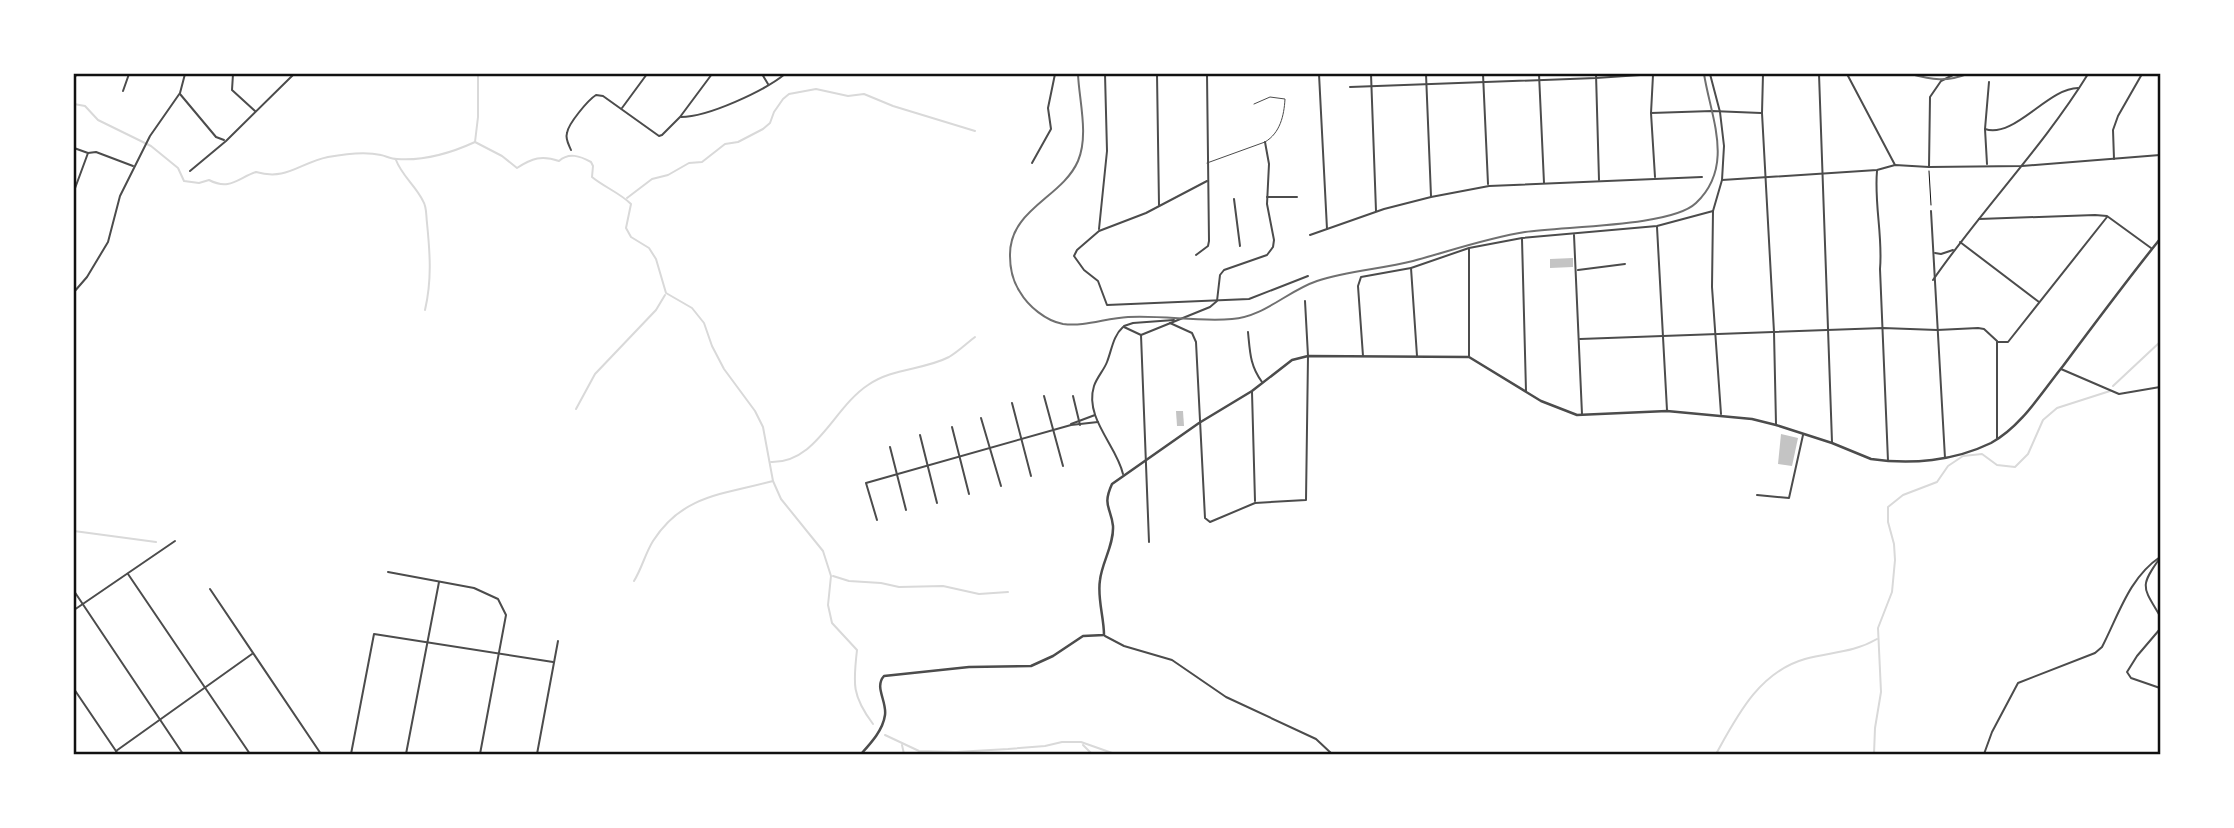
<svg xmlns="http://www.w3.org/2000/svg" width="2234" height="828" font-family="'IBM Plex Sans',sans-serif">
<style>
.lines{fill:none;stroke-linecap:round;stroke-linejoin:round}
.stream{stroke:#d9d9d9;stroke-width:2}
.building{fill:#c4c4c4}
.path{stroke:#111;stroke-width:1}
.service{stroke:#4c4c4c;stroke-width:1}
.minor{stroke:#4c4c4c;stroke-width:2}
.tertiary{stroke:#4c4c4c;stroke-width:2.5}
.rail{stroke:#707070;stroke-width:2}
.neatline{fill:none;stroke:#111;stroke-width:2.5}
</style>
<rect width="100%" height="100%" fill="#fff"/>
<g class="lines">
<!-- stream -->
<g class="stream">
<path d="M74 104 85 106 98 120 151 146 178 168 184 181 199 183 209 180C230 191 238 178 256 172 287 181 299 163 328 157 344 154 364 151 381 155 386 156 391 159 397 159 424 161 451 153 475 142L502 156 517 168C532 158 542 155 559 161 569 152 580 156 591 162L593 166 592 177C604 187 620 193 631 204L626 228 631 237 649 248 656 259 666 293 692 308 704 323 712 346 724 369 755 411 763 427 773 481 781 499 823 551 831 576 828 605 832 623 857 650C853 684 852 696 873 724"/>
<polyline points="475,142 478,117 478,74"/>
<path d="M396 160C402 176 416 186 423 201 427 207 426 216 427 223 430 253 432 280 425 310"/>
<polyline points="627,198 652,179 668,175 689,163 702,162 725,144 738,142 763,129 770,123 774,112 783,99 789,94 816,89 848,96 864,94 893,106 975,131"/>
<polyline points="2113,386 2160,342"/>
<polyline points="576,409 595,374 656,310 665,295"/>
<path d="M771 462C817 463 833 408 868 385 892 368 924 370 949 357 958 352 967 343 975 337"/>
<polyline points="74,531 156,542"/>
<polyline points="833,576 849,581 881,583 899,587 943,586 979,594 1008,592"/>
<path d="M634 581C642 568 645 554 653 541 683 494 725 494 773 481"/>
<polyline points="885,735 919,751 956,752 1008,749 1045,746 1062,742 1081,742 1115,754"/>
<polyline points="902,745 904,754"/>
<polyline points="1083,745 1092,754"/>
<path d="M1716 754C1737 716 1759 672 1805 659 1830 652 1853 653 1877 639"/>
<polyline points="1874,754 1875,728 1881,692 1878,628 1892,592 1895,560 1894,544 1888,522 1888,507 1903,495 1937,482 1948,466 1963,456 1982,454 1997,465 2015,467 2028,454 2043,420 2057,408 2110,391"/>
</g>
</g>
<!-- building -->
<g class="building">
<polygon points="1573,258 1573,267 1550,268 1550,259"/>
<polygon points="1176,411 1183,411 1184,426 1177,426"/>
<polygon points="1781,434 1798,438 1792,466 1778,464"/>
</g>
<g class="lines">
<!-- path -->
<polyline class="path" points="1929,171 1931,205"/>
<!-- service -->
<path class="service" d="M1207 163 1265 142C1280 133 1284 116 1285 99L1270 97 1254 104"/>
<!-- minor -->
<g class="minor">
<polyline points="233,74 232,90 255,111"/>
<polyline points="762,74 768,84"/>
<polyline points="1157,74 1159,205"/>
<polyline points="1319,74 1327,229"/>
<polyline points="1371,74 1376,211"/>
<polyline points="1426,74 1431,196"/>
<polyline points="1483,74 1488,184"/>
<polyline points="1539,74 1544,183"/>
<polyline points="1596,74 1599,180"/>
<polyline points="1710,74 1720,112 1724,146 1722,180 1713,211 1712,287 1721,414"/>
<polyline points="1763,74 1762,113 1774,332 1776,424"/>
<polyline points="1819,74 1832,442"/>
<polyline points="1847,74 1895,165"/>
<polyline points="1653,75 1651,113 1655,177"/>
<polyline points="74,77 78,74"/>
<polyline points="1350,87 1596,78 1655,74"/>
<polyline points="123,91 129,74"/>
<polyline points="180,94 216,137 224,140"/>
<polyline points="622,108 647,74"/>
<polyline points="1651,113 1712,111 1761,113"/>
<path d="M681 117C708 117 764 91 785 74"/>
<path d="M1985 129C2014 139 2048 88 2078 88"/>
<polyline points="74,148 88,153 96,152 133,166"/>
<path d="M571 150C569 145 565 139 567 133 568 124 588 100 596 95L603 96 659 136 662 135 680 117 712 74"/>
<polyline points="2114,159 2113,130 2118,116 2142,74"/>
<polyline points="1032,163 1051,129 1048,108 1055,74"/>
<polyline points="1987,164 1985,129 1989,82"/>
<polyline points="1929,167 1930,97 1941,81 1955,74"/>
<polyline points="190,171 226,141 294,74"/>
<path d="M1877 171C1874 204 1883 236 1880 269L1888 461"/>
<polyline points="1722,180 1877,170 1895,165 1929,167 2022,166 2160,155"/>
<polyline points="1207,181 1146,213 1099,231 1077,250 1074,256 1084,270 1098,281 1107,305 1249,299 1308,276"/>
<polyline points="74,191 88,153"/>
<polyline points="1267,197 1297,197"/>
<polyline points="1234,199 1240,246"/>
<polyline points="1931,211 1945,458"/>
<polyline points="1979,219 2095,215 2107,216 2151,248"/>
<polyline points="1657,227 1667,410"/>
<polyline points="1099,229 1107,151 1105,74"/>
<polyline points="1310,235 1384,209 1431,197 1489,186 1702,177"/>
<polyline points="1574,235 1582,414"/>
<polyline points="1522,239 1526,391"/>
<polyline points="1960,242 2039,302"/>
<polyline points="1469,249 1469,356"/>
<polyline points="1935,253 1941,254 1953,250"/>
<polyline points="1196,255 1208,246 1209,241 1207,74"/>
<polyline points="1411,268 1417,356"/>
<polyline points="1578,270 1625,264"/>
<path d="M1933 280C1982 209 2043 147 2088 74"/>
<polyline points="74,292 87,277 108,242 120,196 150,136 180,93 185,74"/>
<polyline points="1170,323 1192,333 1196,342 1205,518 1210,522 1255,503 1306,500 1308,356 1305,301"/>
<polyline points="1124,326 1133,323 1174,320"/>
<path d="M1123 327C1113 336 1112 349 1107 362 1104 370 1097 377 1094 386 1084 418 1117 446 1123 474"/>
<polyline points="1124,327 1141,335"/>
<path d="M1248 332C1250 352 1250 366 1262 382"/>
<polyline points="1580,339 1883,328 1937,330 1978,328 1984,329 1997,341"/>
<polyline points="1997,342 1997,438"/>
<polyline points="1998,342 2008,342 2107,217"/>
<polyline points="1363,356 1358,286 1361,277 1411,268 1469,248 1522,238 1657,226 1713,211"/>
<polyline points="2061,369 2119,394 2160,387"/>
<polyline points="1252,392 1255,501"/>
<polyline points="1044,396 1063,466"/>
<polyline points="1073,396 1080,425"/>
<polyline points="1012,403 1031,476"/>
<polyline points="981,418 1001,486"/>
<polyline points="1071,424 1095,415"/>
<polyline points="952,427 969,494"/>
<polyline points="920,435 937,503"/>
<polyline points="890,447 906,510"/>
<polyline points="1757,495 1789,498 1803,435"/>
<polyline points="877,520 866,483 1071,425 1098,422"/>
<polyline points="1149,542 1141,335 1210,307 1217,301 1220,275 1224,270 1267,255 1273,247 1274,240 1267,204 1269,164 1265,142"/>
<path d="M2160 558C2139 587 2143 587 2160 616"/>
<polyline points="388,572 474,588 498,599 506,615 480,754"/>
<polyline points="128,574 250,754"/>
<polyline points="210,589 321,754"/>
<polyline points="74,591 183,754"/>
<polyline points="74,610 175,541"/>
<polyline points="2160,629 2137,656 2127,672 2131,678 2160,688"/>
<polyline points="1105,636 1124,646 1172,660 1226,697 1316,739 1332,754"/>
<polyline points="74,689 118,754"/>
<polyline points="116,751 252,654"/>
<polyline points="351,754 374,634 553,662"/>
<polyline points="406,754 439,582"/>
<polyline points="537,754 558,641"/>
<path d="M1984 754 1992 732 2018 683 2095 653 2102 647C2119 614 2129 578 2160 557"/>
</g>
<!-- tertiary -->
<path class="tertiary" d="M861 754C871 743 883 730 885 715 887 701 874 687 884 676L969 667 1031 666 1053 656 1083 636 1104 635C1104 617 1097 598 1100 580 1102 562 1114 545 1113 526 1111 507 1102 506 1112 484L1199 423 1252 391 1292 360 1308 356 1469 357 1541 401 1577 415 1667 411 1752 419 1776 425 1832 443 1871 459C1911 465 1954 461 1991 443 2021 427 2042 392 2063 366 2095 323 2127 280 2160 239"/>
<!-- rail -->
<g class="rail">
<path d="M1078 74C1079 100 1089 135 1078 161 1062 198 1009 209 1010 256 1010 269 1012 280 1020 292 1028 306 1046 321 1063 324 1085 327 1106 318 1128 317 1163 315 1198 322 1232 319 1264 317 1287 291 1317 281 1348 271 1381 269 1413 261 1450 251 1487 238 1525 232 1564 226 1671 227 1696 203 1735 166 1711 118 1704 74"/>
<path d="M1911 74C1932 80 1947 82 1967 74"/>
</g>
</g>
<!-- border -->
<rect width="2234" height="828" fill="none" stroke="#ffffff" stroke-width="150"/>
<rect x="75" y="75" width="2084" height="678" class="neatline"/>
</svg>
